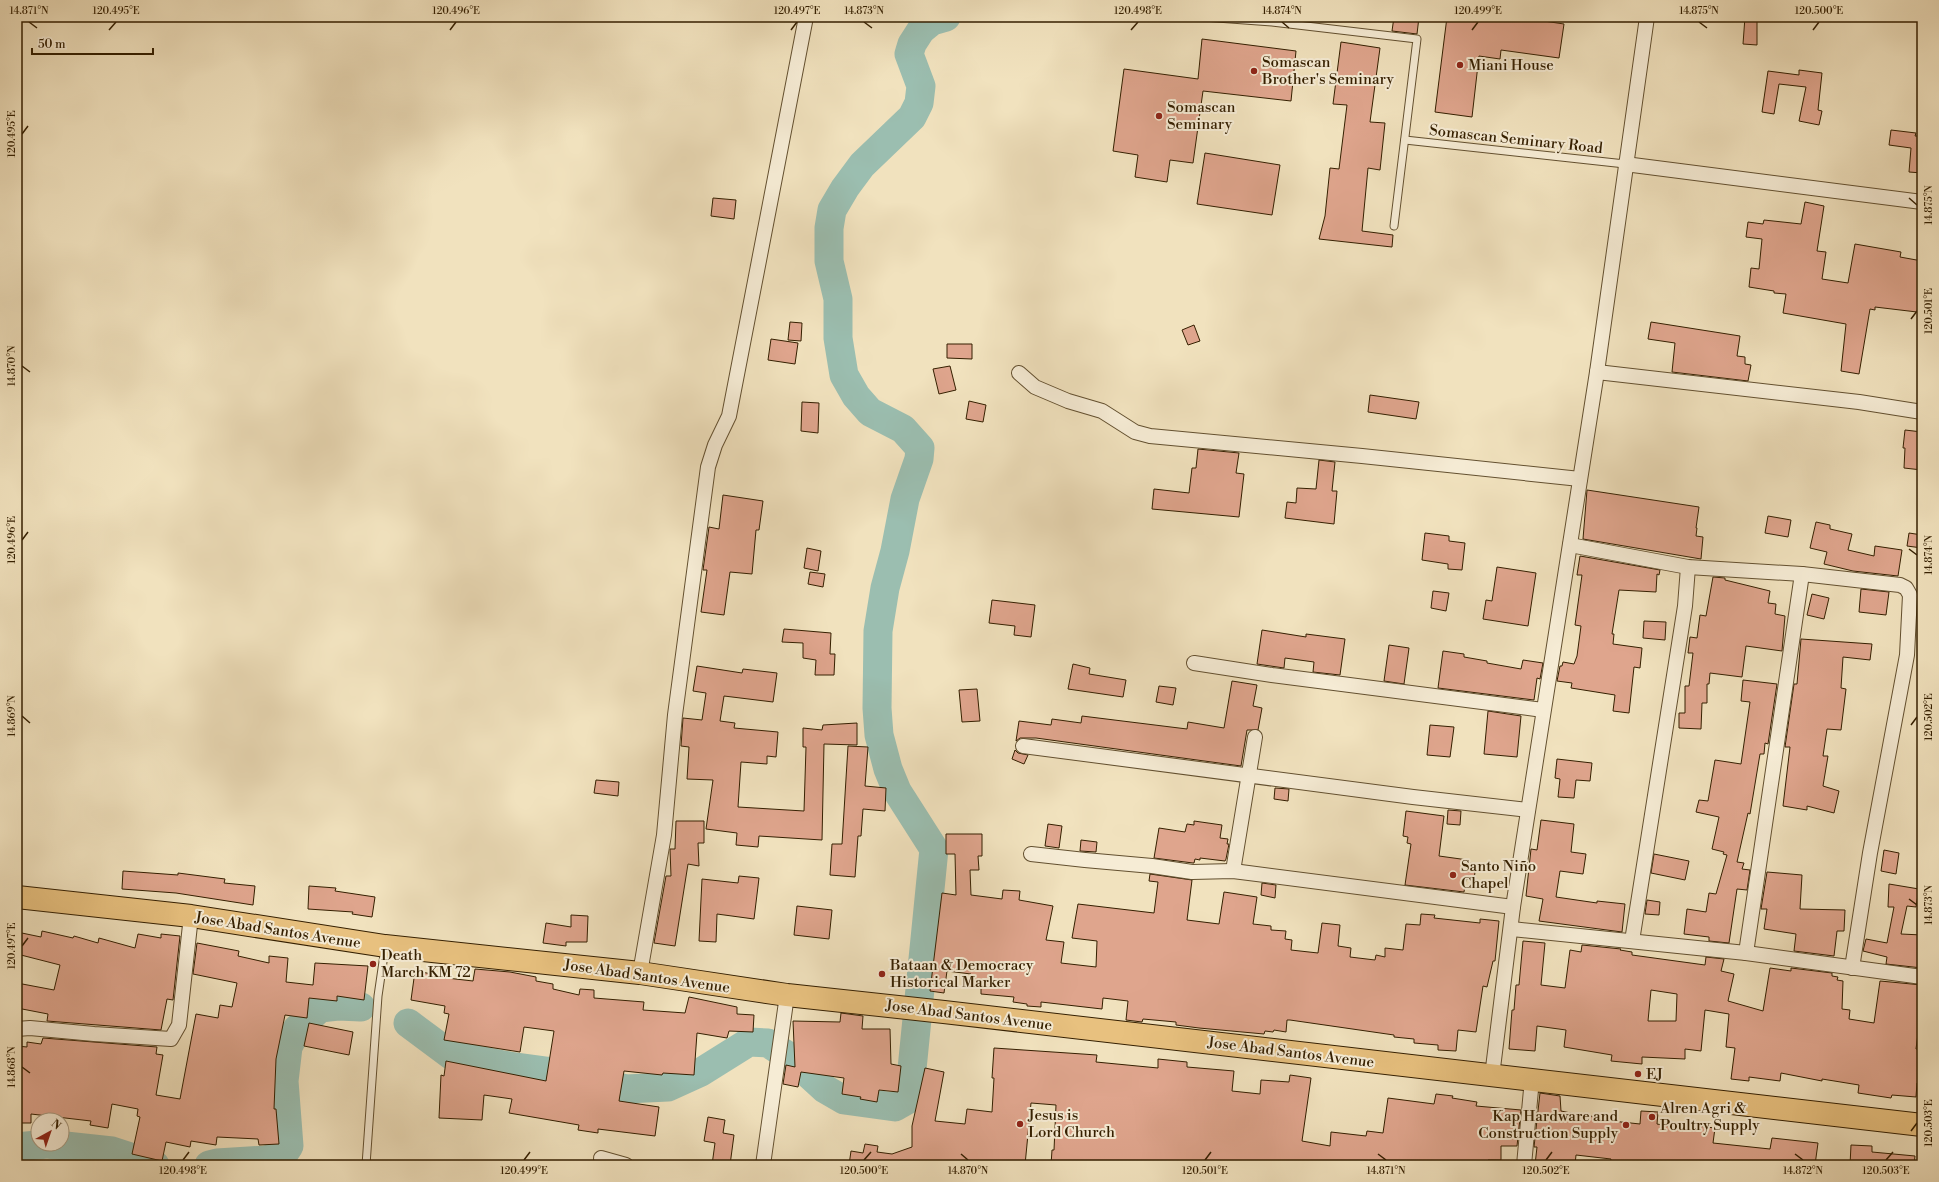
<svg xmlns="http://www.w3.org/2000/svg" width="1939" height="1182" font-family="'Libre Bodoni',serif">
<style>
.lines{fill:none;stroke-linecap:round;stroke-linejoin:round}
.river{stroke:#9bbeb0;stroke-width:29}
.building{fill:#dfa58d;stroke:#341f00;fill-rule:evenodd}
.lane-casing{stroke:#635030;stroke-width:9}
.street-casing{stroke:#635030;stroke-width:16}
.highway-casing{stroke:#341f00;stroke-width:24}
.lane{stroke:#f6ecd5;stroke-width:7}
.street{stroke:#f6ecd5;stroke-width:14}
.highway{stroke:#e8c17f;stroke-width:22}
.ticks{fill:none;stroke:#341f00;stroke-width:1.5}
.poi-dot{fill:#8f2418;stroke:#f6ecd5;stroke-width:1.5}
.labels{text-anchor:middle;stroke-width:4;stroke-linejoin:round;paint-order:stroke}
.poi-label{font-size:15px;fill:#341f00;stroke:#f6ecd5;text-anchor:start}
.street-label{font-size:15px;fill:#341f00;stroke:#f6ecd5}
.neatline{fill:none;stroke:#341f00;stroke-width:1.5}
.ticks-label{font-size:10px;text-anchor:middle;fill:#341f00}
</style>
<rect width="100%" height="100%" fill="#f1e2be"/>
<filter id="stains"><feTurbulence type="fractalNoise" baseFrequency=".005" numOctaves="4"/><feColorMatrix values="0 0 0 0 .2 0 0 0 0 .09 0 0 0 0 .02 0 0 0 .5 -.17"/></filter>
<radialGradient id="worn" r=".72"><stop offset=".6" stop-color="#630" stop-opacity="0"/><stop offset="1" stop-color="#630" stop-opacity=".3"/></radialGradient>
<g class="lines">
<!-- river -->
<g class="river">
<polyline points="408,1023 451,1055 509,1066 546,1071 626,1089 668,1087 701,1072 749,1042 768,1043 777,1049"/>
<polyline points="782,1052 790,1057 825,1089 844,1100 895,1107 909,1099 934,849 897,791 888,769 879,735 877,708 878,631 885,588 895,551 905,499 919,459 920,448 903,429 870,412 856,396 844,375 838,338 838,299 829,261 829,228 832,210 845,188 862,165 912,117 919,103 921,86 909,54 912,44 921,30 932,21 946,17"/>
<polyline points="17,1147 47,1144 112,1151 155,1165"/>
<polyline points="209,1165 217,1163 266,1160 283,1155 289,1146 284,1081 288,1047 297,1029 320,1008 338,1006 361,1007"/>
</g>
</g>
<!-- building -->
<g class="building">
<polygon points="1394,17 1419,17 1417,34 1392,31"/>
<polygon points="1447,17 1517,17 1564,24 1559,58 1501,50 1500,59 1479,56 1472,117 1435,112"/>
<polygon points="1745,17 1757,17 1757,45 1743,44"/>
<polygon points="1202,39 1296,51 1291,101 1203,91 1193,163 1170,160 1167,182 1135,177 1138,155 1113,151 1124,69 1198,79"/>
<polygon points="1341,42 1380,48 1370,122 1385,123 1380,170 1368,168 1362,231 1393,235 1392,247 1319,239 1325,216 1330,168 1339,169 1347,105 1333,104"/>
<polygon points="1799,70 1822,73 1818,110 1822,111 1819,125 1799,121 1806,87 1779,84 1774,114 1762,112 1768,71 1799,75"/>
<polygon points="1891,130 1916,133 1915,136 1922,136 1922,173 1909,172 1911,148 1889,145"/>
<polygon points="1205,153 1280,165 1272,215 1197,204"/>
<polygon points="713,198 736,200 734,219 711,216"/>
<polygon points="1805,202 1824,206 1817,251 1826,252 1822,279 1848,283 1855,244 1901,252 1900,257 1922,261 1922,295 1920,295 1917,312 1875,307 1875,310 1870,309 1859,374 1841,371 1846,324 1783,313 1786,294 1774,293 1774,291 1749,287 1751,268 1759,269 1762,239 1746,237 1748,222 1763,224 1764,220 1801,224"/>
<polygon points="790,322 802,323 801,341 788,340"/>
<polygon points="1651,322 1740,336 1737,356 1745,357 1745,364 1751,365 1748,381 1672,372 1675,343 1648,339"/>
<polygon points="1194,325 1200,341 1188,345 1182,330"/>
<polygon points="771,339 798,343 795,364 768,360"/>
<polygon points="947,344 972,344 972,359 947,358"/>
<polygon points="950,366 956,390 939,394 933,369"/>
<polygon points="1370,395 1419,402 1416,419 1368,412"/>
<polygon points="969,401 986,405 983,422 966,419"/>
<polygon points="802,402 819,403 818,433 801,431"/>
<polygon points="1905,430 1922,432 1922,470 1904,468 1905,448 1903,448"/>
<polygon points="1198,449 1239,453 1236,473 1244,474 1239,517 1152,509 1154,489 1189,493 1192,468 1196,468"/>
<polygon points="1319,460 1335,462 1332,491 1337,491 1334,524 1285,518 1287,502 1296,503 1297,488 1316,489"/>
<polygon points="1587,490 1699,507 1696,528 1697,528 1696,536 1703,537 1701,559 1583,539"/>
<polygon points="723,495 763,501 759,530 756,530 752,574 730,572 724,615 701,612 707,570 703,570 709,527 719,529"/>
<polygon points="1768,516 1791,520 1788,537 1765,533"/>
<polygon points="1816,522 1830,525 1830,529 1852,534 1848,550 1874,556 1875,546 1902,550 1898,576 1853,571 1824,564 1827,552 1810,548"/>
<polygon points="1425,533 1449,536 1449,541 1465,543 1462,570 1448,569 1448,564 1422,560"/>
<polygon points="1909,533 1922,535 1922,548 1907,546"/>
<polygon points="807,548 821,551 818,571 804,568"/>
<polygon points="1580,556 1660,570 1659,575 1657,574 1656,592 1619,590 1612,634 1614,634 1613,644 1642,648 1640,668 1634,667 1629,713 1613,711 1615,695 1571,688 1572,683 1557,681 1560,666 1562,666 1563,662 1574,664 1577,656 1581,626 1575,625 1582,575 1577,575"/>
<polygon points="1497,567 1536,573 1528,626 1483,619 1486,600 1492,601"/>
<polygon points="810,572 825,574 823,587 808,584"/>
<polygon points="1713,577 1725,578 1725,580 1770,591 1768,603 1776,604 1775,614 1785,616 1782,651 1746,646 1742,677 1710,673 1709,684 1707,684 1707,703 1702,703 1701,729 1679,728 1679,713 1685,713 1685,686 1689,686 1693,653 1688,653 1690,637 1697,638 1700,615 1706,616"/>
<polygon points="1861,589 1889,592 1886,615 1859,612"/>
<polygon points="1433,591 1449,593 1446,611 1431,608"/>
<polygon points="1812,594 1829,598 1824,619 1807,615"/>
<polygon points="992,600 1035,605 1031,637 1014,635 1015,626 989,623"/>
<polygon points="1644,621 1666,622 1665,640 1643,638"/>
<polygon points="784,629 831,633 830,654 835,654 834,675 815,675 816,660 803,658 803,643 782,642"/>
<polygon points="1262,630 1306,637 1306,634 1345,639 1340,675 1313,672 1314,662 1285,658 1284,668 1257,664"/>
<polygon points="1801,639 1872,644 1870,660 1843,657 1841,688 1846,689 1841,730 1827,729 1823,756 1828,756 1823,786 1839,791 1834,813 1807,806 1807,810 1783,806 1790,747 1785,747 1794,684 1797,684"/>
<polygon points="1389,645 1409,648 1404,684 1384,681"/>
<polygon points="1443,651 1464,654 1464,657 1487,661 1487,663 1521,669 1523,660 1543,663 1540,679 1537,678 1534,700 1438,688"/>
<polygon points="1073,664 1090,668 1089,674 1126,680 1123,697 1068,689"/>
<polygon points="697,666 742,673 743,669 777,673 773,702 724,696 720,721 735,723 734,728 778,732 776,757 767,756 767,764 741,762 738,807 804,811 806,747 803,747 803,728 822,730 823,725 857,723 857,745 824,744 822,840 759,836 758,847 736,845 737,833 706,829 713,780 687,779 689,747 681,746 683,718 702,720 706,693 693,691"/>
<polygon points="1743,680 1777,684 1768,744 1765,743 1764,754 1760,754 1750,814 1748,813 1737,862 1744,863 1742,869 1750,870 1747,890 1737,889 1729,943 1709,941 1709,937 1684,934 1687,909 1706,912 1709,893 1716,894 1727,855 1723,854 1724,852 1712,849 1719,817 1696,812 1699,800 1708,801 1715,760 1741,764 1750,702 1741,701"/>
<polygon points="1232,681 1257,685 1253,706 1262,708 1258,730 1247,730 1241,766 1036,738 1020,738 1016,741 1019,721 1051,725 1052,719 1081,723 1082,716 1187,729 1188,722 1224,728"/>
<polygon points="1159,686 1176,688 1173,705 1156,702"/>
<polygon points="977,689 980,721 962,722 959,690"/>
<polygon points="1488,711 1521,716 1517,757 1484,754"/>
<polygon points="1430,725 1454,727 1450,757 1427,755"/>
<polygon points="848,746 868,747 865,786 886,788 885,811 863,809 861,836 858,836 855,877 830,875 832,844 842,844"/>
<polygon points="1015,750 1018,753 1028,755 1024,764 1012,759"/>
<polygon points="1557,759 1592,763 1590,781 1576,780 1574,798 1558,797 1560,779 1555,778"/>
<polygon points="596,780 619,782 618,796 594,793"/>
<polygon points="1275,788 1289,789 1288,801 1274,799"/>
<polygon points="1448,810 1461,811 1460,825 1447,824"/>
<polygon points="1406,811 1444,816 1439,856 1468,860 1468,863 1476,864 1474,880 1466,879 1464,892 1405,885 1411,844 1407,843 1408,837 1403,836"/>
<polygon points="1541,820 1574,824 1571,852 1586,854 1583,874 1560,871 1556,897 1597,903 1597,901 1625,904 1622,932 1539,921 1543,899 1526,896 1531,849 1537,850"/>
<polygon points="676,821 704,821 704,843 698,843 699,866 688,864 675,946 654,943 666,876 671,876 670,849 675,849"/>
<polygon points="1194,821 1222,825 1220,838 1228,839 1227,844 1229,844 1226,859 1225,861 1200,858 1200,860 1195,859 1194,863 1193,863 1154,858 1159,828 1185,832 1187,824 1194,825"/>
<polygon points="1048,824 1062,826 1059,848 1045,846"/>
<polygon points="946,834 982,834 982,856 978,856 979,870 970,870 971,895 1002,899 1003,890 1020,891 1019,900 1053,906 1046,940 1064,942 1061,963 1096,967 1097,941 1072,938 1078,904 1154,913 1158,882 1149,881 1150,874 1192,880 1187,920 1219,924 1224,892 1257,897 1253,924 1271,926 1271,930 1286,931 1285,939 1292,940 1291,950 1318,953 1322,923 1340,925 1338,946 1351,948 1350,957 1375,960 1376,955 1385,957 1385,948 1403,950 1406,924 1420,925 1421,914 1435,915 1434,918 1480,923 1480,919 1499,921 1495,961 1493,961 1487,987 1483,986 1476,1032 1458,1030 1456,1051 1438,1050 1438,1045 1414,1043 1414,1039 1394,1037 1394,1035 1290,1020 1287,1020 1286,1032 1274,1030 1273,1032 1265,1031 1264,1034 1199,1028 1176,1025 1176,1022 1143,1019 1142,1022 1126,1020 1128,1001 1103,998 1102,1009 1041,1002 1041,1007 1027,1006 1027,1004 1013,1002 1014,997 981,994 981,983 971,982 971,974 947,971 944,993 930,991 942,893 956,895 955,854 946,854"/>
<polygon points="1081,840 1097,842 1096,852 1080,851"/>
<polygon points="1884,850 1899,853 1896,874 1881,871"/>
<polygon points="1654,854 1689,861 1685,880 1651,873"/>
<polygon points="123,871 178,875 178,873 225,879 224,883 255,886 253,905 176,893 122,889"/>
<polygon points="1767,872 1802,875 1800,909 1845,910 1844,931 1837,931 1834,956 1794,951 1796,934 1764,929 1767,909 1761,909"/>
<polygon points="739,876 759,878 754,919 717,914 716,942 699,941 702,879 738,883"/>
<polygon points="1262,883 1276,885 1275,898 1261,895"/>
<polygon points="1889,884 1919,889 1916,907 1907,906 1901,934 1922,935 1922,968 1886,964 1887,957 1863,951 1866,939 1887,943 1894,907 1888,907"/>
<polygon points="309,886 336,888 335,891 375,897 372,917 352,914 353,912 308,909"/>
<polygon points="1647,900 1660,902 1659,915 1645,914"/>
<polygon points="797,906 832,910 829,939 794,935"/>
<polygon points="571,915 588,916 587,942 566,942 566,946 543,943 546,923 571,927"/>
<polygon points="42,931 73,938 74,936 98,943 99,938 135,948 138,934 161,938 161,934 180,936 173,1000 167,999 161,1030 47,1021 48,1014 17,1008 17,983 54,990 60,965 17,954 17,932 41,937"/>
<path d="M1523 941 1545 943 1541 985 1565 988 1570 950 1581 952 1582 945 1621 949 1620 950 1632 952V955L1705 965 1706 957 1724 959 1721 971 1734 974 1728 1001 1763 1011 1770 968 1791 971V968L1832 973V976L1838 977 1837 980 1843 981 1842 1009 1850 1010 1849 1019 1874 1023 1880 981 1922 985V1018H1920L1916 1049 1922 1050V1084L1917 1083 1916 1097 1892 1095 1891 1098 1858 1093 1859 1085 1822 1079V1081L1781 1073 1780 1081 1749 1077V1081L1731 1079 1735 1048 1726 1047 1729 1014 1705 1010 1701 1051 1685 1049V1059L1642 1057V1064L1611 1061 1612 1055 1564 1047 1566 1030 1537 1026 1535 1051 1509 1049 1512 1010H1514L1516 985H1519ZM1651 990 1677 994 1676 1021H1648Z"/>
<polygon points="197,943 239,951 238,956 269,963 269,956 288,958 286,982 313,985 315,963 368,966 364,1000 337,996 337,1001 309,998 307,1018 285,1015 276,1059 274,1109 276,1109 279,1144 259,1145 258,1139 217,1137 216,1145 191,1141 190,1147 166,1142 162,1161 132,1154 140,1117 137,1116 138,1109 112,1104 108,1128 90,1125 91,1121 31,1114 31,1123 17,1123 17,1046 27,1047 27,1042 41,1044 43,1038 157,1047 156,1054 163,1055 156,1095 180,1099 196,1014 218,1018 220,1005 232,1007 237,983 193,974"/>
<polygon points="475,969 510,972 536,977 536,981 553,984 553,989 579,995 580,989 594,990 594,998 644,1002 643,1010 685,1013 689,997 737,1007 737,1014 754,1015 753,1032 729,1031 727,1038 697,1033 694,1075 663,1073 662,1075 624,1071 619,1101 659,1107 655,1136 598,1129 598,1133 578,1130 579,1125 509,1113 512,1099 484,1095 482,1120 439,1118 441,1075 444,1076 446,1061 546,1081 554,1031 524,1027 520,1052 444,1040 449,1014 444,1013 445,1006 411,1000 415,971 438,975 438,977 473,981"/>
<polygon points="841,1013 863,1016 862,1029 890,1029 891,1064 901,1066 898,1092 879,1090 877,1102 860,1099 861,1097 842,1094 844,1078 801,1072 798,1087 783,1084 786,1065 795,1067 793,1021 840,1022"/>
<polygon points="309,1023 353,1032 349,1055 304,1046"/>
<polygon points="994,1048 1097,1055 1096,1062 1158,1068 1158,1059 1187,1062 1187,1067 1234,1071 1232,1091 1260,1094 1261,1080 1289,1082 1290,1075 1311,1078 1302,1141 1330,1146 1331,1132 1366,1136 1367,1131 1383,1133 1388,1098 1434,1104 1436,1094 1453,1096 1452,1098 1477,1102 1476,1106 1521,1110 1517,1146 1501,1146 1501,1160 1488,1160 1487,1165 1325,1165 1311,1163 1310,1165 1051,1165 1052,1150 1054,1150 1056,1105 1031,1103 1025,1165 849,1165 851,1151 863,1153 865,1144 878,1146 877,1152 892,1154 912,1147 912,1126 925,1068 944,1072 935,1121 965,1124 967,1109 992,1112 994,1078 992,1078"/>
<polygon points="1540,1093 1560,1096 1561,1111 1590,1117 1590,1116 1613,1120 1612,1121 1640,1124 1641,1111 1658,1112 1657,1124 1697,1131 1697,1126 1715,1128 1713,1143 1770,1149 1772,1138 1818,1143 1815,1165 1610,1165 1611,1159 1576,1155 1575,1165 1535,1165 1537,1147 1534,1147"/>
<polygon points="708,1117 725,1120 723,1133 734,1135 730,1165 712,1165 715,1143 704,1141"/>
<polygon points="1851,1145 1872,1146 1872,1152 1915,1156 1914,1165 1850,1165"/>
</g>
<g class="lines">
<defs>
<g id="lane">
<polyline points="1203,17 1272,22 1417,39 1394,226"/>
<polyline points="1405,140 1625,164"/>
<polyline points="366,1165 378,996 385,948"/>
</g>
<g id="street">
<polyline points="1625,164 1922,202"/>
<polyline points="1597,372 1859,402 1922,412"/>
<polyline points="1019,373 1035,387 1068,401 1102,411 1135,432 1150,436 1362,456 1580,479"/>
<polyline points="1570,545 1688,567 1802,574 1900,585 1906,588 1910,595 1907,655 1870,853 1852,968"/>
<polyline points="1194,663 1272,675 1543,710"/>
<polyline points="1023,746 1413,797 1528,810"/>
<polyline points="1031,854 1085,860 1152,866 1192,872 1233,871 1513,907"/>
<polyline points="1233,871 1255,737"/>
<polyline points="1512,929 1746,953 1922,977"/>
<polyline points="1632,941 1685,606 1688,567"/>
<polyline points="1746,953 1802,574"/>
<polyline points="640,973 664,835 675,715 708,467 715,445 729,416 806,17"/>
<polyline points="17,1029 30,1028 94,1034 171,1039 179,1025 191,916"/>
<polyline points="1492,1076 1513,907 1597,372 1647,17"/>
<polyline points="601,1158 626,1165"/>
<polyline points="763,1165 787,995"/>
<polyline points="1524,1165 1532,1079"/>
</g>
<polyline id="highway" points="17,897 191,916 385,946 640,973 787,995 944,1012 1922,1125"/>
</defs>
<!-- lane casing -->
<use href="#lane" class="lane-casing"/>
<!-- street casing -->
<use href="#street" class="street-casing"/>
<!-- highway casing -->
<use href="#highway" class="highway-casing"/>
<!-- lane -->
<use href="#lane" class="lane"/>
<!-- street -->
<use href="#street" class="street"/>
<!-- highway -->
<use href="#highway" class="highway"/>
</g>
<!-- ticks -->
<path class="ticks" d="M29 22 37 28M864 22 872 28M1282 22 1289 28M1699 22 1707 28M109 30 116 22M450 30 456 22M791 30 797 22M1131 30 1138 22M1472 30 1478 22M1813 30 1819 22M22 134 28 126M1909 198 1917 205M1911 319 1917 311M22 366 30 372M22 540 28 532M1909 549 1917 555M22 716 30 723M1911 725 1917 717M1909 899 1917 905M22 946 28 938M22 1067 30 1073M1911 1131 1917 1123M961 1154 968 1160M1378 1154 1386 1160M1795 1154 1803 1160M183 1160 189 1152M524 1160 530 1152M864 1160 871 1152M1205 1160 1211 1152M1546 1160 1552 1152M1886 1160 1893 1152"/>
<!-- markers -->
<g class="poi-dot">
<circle cx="1460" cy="65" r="4"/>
<circle cx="1254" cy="71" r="4"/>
<circle cx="1159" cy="116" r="4"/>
<circle cx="1453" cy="875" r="4"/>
<circle cx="373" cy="964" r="4"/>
<circle cx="882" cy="974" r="4"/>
<circle cx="1638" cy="1074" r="4"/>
<circle cx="1652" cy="1117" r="4"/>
<circle cx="1020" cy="1124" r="4"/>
<circle cx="1626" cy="1125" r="4"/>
</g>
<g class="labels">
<!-- poi labels -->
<g class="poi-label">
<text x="1262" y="67">Somascan<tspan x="1262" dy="17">Brother's Seminary</tspan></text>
<text x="1468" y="70">Miani House</text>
<text x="1167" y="112">Somascan<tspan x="1167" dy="17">Seminary</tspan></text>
<text x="1461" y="871">Santo Niño<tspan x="1461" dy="17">Chapel</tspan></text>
<text x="381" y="960">Death<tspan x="381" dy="17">March KM 72</tspan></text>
<text x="890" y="970">Bataan &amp; Democracy<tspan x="890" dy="17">Historical Marker</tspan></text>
<text x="1646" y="1079">EJ</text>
<text x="1660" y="1113">Alren Agri &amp;<tspan x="1660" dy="17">Poultry Supply</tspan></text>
<text x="1028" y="1120">Jesus is<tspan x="1028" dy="17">Lord Church</tspan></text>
<text x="1618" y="1121" text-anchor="end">Kap Hardware and<tspan x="1618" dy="17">Construction Supply</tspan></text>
</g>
<!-- street labels -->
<g class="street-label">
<text transform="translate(1516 139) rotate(6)" y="5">Somascan Seminary Road</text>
<text transform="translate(278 930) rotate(9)" y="5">Jose Abad Santos Avenue</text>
<text transform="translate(647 976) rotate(8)" y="5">Jose Abad Santos Avenue</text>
<text transform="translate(969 1015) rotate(7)" y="5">Jose Abad Santos Avenue</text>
<text transform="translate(1291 1052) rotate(7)" y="5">Jose Abad Santos Avenue</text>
</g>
</g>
<!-- margin -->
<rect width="1939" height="1182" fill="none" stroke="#f1e2be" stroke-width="44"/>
<!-- north arrow -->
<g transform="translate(50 1132) rotate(40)"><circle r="19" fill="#f6ecd5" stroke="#a89a80"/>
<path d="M0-3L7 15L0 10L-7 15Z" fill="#8f2418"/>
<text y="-6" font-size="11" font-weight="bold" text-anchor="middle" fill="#341f00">N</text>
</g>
<!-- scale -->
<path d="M32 48v6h121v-6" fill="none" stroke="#341f00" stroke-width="2"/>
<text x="38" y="48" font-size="12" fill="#341f00" stroke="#f6ecd5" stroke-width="3" paint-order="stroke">50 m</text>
<rect x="22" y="22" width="1895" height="1138" class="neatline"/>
<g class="ticks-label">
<text x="29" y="14">14.871°N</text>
<text x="116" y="14">120.495°E</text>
<text x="456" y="14">120.496°E</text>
<text x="797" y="14">120.497°E</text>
<text x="864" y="14">14.873°N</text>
<text x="1138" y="14">120.498°E</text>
<text x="1282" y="14">14.874°N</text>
<text x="1478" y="14">120.499°E</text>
<text x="1699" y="14">14.875°N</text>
<text x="1819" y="14">120.500°E</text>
<text transform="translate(11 134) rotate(-90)" y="4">120.495°E</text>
<text transform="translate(1928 205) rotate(-90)" y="4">14.875°N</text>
<text transform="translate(1928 311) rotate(-90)" y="4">120.501°E</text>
<text transform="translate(11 366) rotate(-90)" y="4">14.870°N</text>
<text transform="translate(11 540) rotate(-90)" y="4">120.496°E</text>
<text transform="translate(1928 555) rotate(-90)" y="4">14.874°N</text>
<text transform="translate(11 716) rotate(-90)" y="4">14.869°N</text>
<text transform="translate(1928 717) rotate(-90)" y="4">120.502°E</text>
<text transform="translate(1928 905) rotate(-90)" y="4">14.873°N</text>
<text transform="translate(11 946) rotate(-90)" y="4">120.497°E</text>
<text transform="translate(11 1067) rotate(-90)" y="4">14.868°N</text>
<text transform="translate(1928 1123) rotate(-90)" y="4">120.503°E</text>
<text x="183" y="1174">120.498°E</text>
<text x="524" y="1174">120.499°E</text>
<text x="864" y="1174">120.500°E</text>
<text x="968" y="1174">14.870°N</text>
<text x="1205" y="1174">120.501°E</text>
<text x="1386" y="1174">14.871°N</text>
<text x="1546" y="1174">120.502°E</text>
<text x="1803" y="1174">14.872°N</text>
<text x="1886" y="1174">120.503°E</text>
</g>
<rect width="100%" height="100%" filter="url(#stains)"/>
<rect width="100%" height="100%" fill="url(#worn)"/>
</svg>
